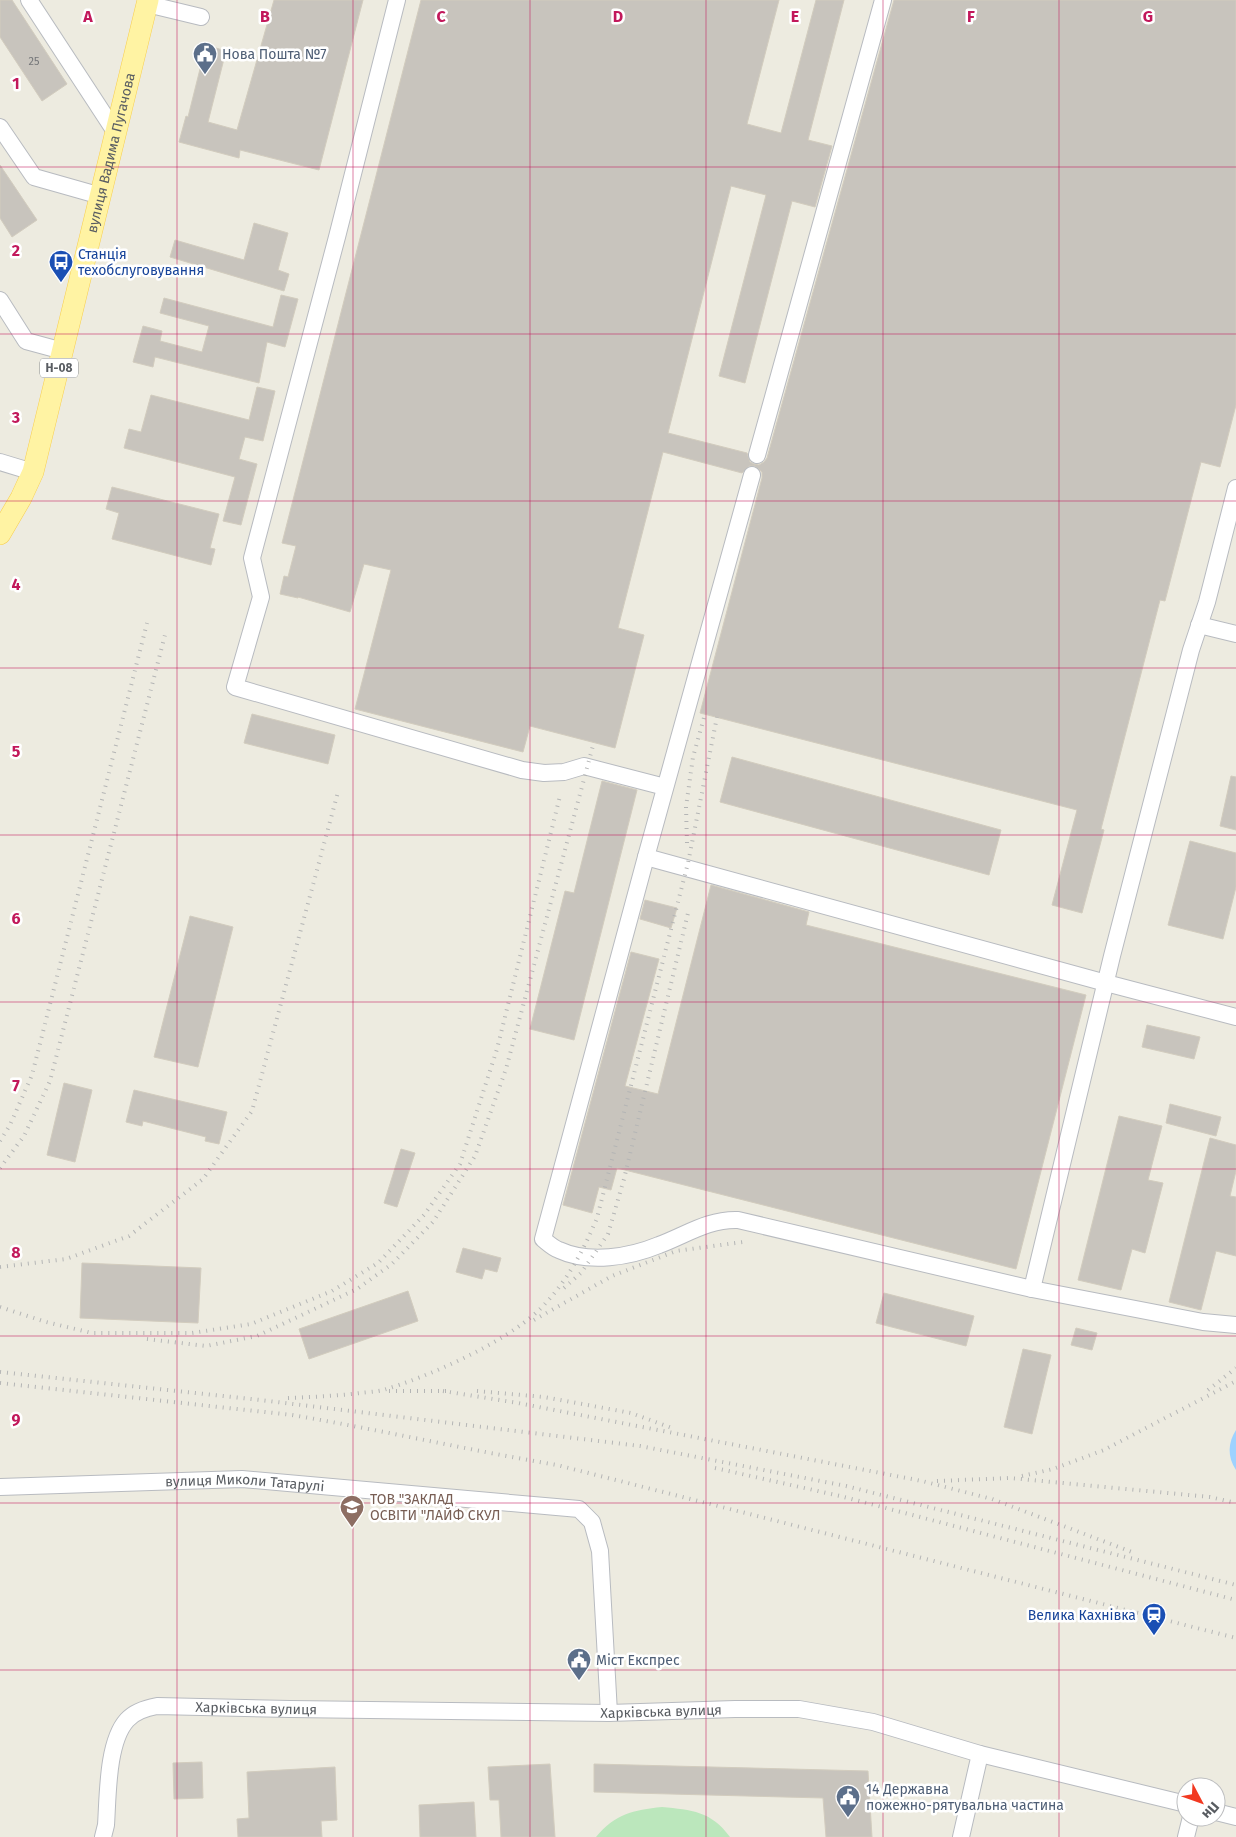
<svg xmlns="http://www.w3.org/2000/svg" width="1236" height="1837" font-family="'Fira Sans',sans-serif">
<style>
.green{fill:#bbe7bc}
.water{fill:#9ed2ff}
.building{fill:#c8c4bd;stroke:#d2ccbe}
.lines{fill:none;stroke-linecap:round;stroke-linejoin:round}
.minor-casing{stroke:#b8bbc0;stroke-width:18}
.major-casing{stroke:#f8ce4e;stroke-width:22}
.minor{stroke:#fff;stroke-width:16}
.major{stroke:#fff3a3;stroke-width:21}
.rail{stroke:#b4b5b5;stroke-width:4;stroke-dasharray:1 6;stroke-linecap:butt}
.grid{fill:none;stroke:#c2185b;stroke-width:1;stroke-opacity:0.55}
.labels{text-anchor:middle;stroke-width:5;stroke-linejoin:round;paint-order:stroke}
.number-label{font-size:11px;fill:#757779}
.shield{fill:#fff;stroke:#8b8e91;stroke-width:1}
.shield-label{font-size:12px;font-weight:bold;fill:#595d62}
.service-label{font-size:14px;fill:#4e5e75;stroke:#fff;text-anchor:start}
.street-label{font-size:14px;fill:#595d62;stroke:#fff}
.transit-label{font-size:14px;fill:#164399;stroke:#fff;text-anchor:start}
.education-label{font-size:14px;fill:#785e54;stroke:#fff;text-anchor:start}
.grid-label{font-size:16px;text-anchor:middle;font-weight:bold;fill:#c2185b;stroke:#fff;stroke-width:5;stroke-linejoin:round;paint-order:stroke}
</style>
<rect width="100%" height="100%" fill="#edebe0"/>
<!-- green -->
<path class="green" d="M662 1807C692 1810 711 1811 730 1837H596C615 1814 633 1810 662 1807Z"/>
<!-- water -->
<path class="water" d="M1236 1430V1470C1227 1457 1228 1442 1236 1430Z"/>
<!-- building -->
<g class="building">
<polygon points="0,0 12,0 67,84 42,101 0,37"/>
<polygon points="274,0 363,0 319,170 240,150 239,158 179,142 186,116 188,117 206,45 226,51 208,122 237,130"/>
<polygon points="421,0 779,0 747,124 781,133 816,0 844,0 808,140 832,146 815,207 792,201 745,383 719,376 766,195 731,186 668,433 747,453 750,462 754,464 759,465 764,462 767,458 894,0 1236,0 1236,405 1220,467 1201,462 1165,601 1160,600 1101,829 1104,830 1082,913 1052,905 1077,810 700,713 762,478 762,472 755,466 749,466 742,473 663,452 618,628 644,635 615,748 530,726 523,752 355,709 391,570 364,564 350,612 298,597 298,598 280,594 284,576 288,577 296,546 282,543"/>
<polygon points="0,165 37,220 12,237 0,218"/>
<polygon points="254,223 288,233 278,270 289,274 284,291 170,257 175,240 244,260"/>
<polygon points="281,295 298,299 285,347 267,342 259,383 155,357 153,367 133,362 143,326 162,331 160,341 202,352 209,326 160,313 164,298 273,327"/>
<polygon points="257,387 275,391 263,441 245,437 239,459 257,464 241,525 223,521 235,477 124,448 129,429 141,432 151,395 249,420"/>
<polygon points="112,487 219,514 210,548 215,549 211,565 112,539 119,513 106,509"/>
<polygon points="252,714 335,735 328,764 244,743"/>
<polygon points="732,757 1001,830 989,875 720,802"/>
<polygon points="1231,776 1236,777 1236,830 1220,826"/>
<polygon points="602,781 637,790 574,1040 530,1029 565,891 574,893"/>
<polygon points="1190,841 1236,853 1236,887 1223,939 1168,925"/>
<polygon points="711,885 809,912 806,925 1086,995 1016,1269 617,1168 611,1190 599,1187 592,1213 563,1205 631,952 659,959 625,1086 658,1094"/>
<polygon points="645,900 677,908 671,928 640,919"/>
<polygon points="190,916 233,927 198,1067 154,1057"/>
<polygon points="1147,1025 1200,1037 1194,1059 1142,1047"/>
<polygon points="64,1083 92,1090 75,1162 47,1155"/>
<polygon points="134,1090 227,1112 219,1144 205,1141 206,1137 143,1121 142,1126 126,1122"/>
<polygon points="1170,1104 1221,1117 1216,1136 1166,1123"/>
<polygon points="1119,1116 1162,1126 1148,1180 1163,1183 1145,1253 1132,1249 1121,1290 1078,1280"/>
<polygon points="1210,1138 1236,1145 1236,1171 1230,1196 1236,1197 1236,1256 1216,1251 1201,1310 1169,1302"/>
<polygon points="401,1149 415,1153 397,1207 384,1203"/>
<polygon points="463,1248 501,1258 497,1272 485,1269 482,1279 456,1272"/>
<polygon points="82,1263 201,1268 198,1323 80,1318"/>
<polygon points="408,1291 418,1321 309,1359 299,1329"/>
<polygon points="884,1293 974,1316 966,1346 876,1323"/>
<polygon points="1076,1328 1097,1333 1092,1350 1071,1345"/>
<polygon points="1023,1349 1051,1355 1032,1434 1004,1427"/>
<polygon points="202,1762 203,1798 174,1799 173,1763"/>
<polygon points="550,1764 555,1837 501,1837 499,1800 490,1800 488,1767"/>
<polygon points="594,1764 868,1771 872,1837 826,1837 823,1798 594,1792"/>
<polygon points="335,1767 337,1820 321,1821 322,1837 238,1837 237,1819 249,1818 247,1772"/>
<polygon points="474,1802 476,1837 420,1837 419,1805"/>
</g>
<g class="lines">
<defs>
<g id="minor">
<polyline points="29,0 116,133"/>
<polyline points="397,0 337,237 252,558 261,597 235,687 522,770 544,773 564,772 584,766 665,787"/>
<polyline points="147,4 201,17"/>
<polyline points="0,127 34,177 101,196"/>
<polyline points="0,300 26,341 63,351"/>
<polyline points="757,455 883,0"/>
<polyline points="0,462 33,472"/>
<path d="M752 475 646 857 543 1239C548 1243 553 1248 559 1250 589 1264 630 1257 659 1245 686 1235 708 1219 738 1220L1032 1289 1203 1322 1236 1325"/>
<polyline points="1199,625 1236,634"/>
<polyline points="646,857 1106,983 1236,1017"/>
<polyline points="1032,1289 1112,956 1191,650 1207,602 1236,488"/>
<path id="s1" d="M0 1487 242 1479 579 1509 592 1522 600 1551 609 1713"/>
<polyline points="1216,1812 1236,1817"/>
<path id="s2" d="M103 1837 106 1825C108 1796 107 1742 127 1720 135 1711 146 1708 157 1706L290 1709 609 1713 735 1709H799L873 1722 980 1754 1186 1804"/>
<polyline points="961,1837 980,1754"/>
<polyline points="1186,1837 1191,1817"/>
</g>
<g id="major">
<path id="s3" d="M0 534 21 498 33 472 148 0"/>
</g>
</defs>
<!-- minor casing -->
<use href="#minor" class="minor-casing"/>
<!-- major casing -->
<use href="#major" class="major-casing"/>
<!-- minor -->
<use href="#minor" class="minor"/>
<!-- major -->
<use href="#major" class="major"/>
<!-- rail -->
<g class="rail">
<polyline points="687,843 686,807 693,757 705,714"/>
<polyline points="0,1141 10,1125 32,1075 147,623"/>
<polyline points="0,1168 24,1136 50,1081 166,631"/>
<polyline points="0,1267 66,1259 129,1236 203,1179 252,1111 338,792"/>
<polyline points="564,1288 581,1273 608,1234 624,1179 688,913"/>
<polyline points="0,1307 46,1322 92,1333 192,1333 251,1324 332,1291 378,1263 424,1215 460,1164 497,1049 560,796"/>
<polyline points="534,1320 612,1276 676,1251 743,1242"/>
<polyline points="147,1339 206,1346 257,1336 357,1289 392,1264 433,1222 475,1156 506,1069 594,742"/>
<polyline points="0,1372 260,1400 640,1446 846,1486 1236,1585"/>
<path d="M0 1383 292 1415C381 1430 468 1450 557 1465L1236 1638"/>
<polyline points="1208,1390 1236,1368"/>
<polyline points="389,1391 449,1391"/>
<polyline points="443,1391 518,1403 922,1481 992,1499 1132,1552"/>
<polyline points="477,1391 544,1397 631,1413 672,1428"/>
<path d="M288 1398C312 1397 336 1396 360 1393 367 1392 375 1392 383 1390 428 1377 504 1343 538 1311 565 1285 583 1252 597 1218L688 863 717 717"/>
<polyline points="715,1468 840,1496 1236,1600"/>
<polyline points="1022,1476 1053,1469 1104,1450 1236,1381"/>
<polyline points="937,1481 1010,1478 1210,1497 1236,1503"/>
</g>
</g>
<!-- grid -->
<path class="grid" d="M177 0V1837M353 0V1837M530 0V1837M706 0V1837M883 0V1837M1059 0V1837M0 167H1236M0 334H1236M0 501H1236M0 668H1236M0 835H1236M0 1002H1236M0 1169H1236M0 1336H1236M0 1503H1236M0 1670H1236"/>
<!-- icons -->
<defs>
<symbol id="civic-pin" viewBox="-11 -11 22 30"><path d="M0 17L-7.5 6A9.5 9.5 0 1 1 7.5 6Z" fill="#5c6f8a" stroke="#fff"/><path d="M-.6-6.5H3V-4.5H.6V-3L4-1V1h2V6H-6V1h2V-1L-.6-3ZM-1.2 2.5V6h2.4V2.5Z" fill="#fff"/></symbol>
<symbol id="bus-pin" viewBox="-11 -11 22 30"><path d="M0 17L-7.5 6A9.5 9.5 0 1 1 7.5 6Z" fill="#1a4fb4" stroke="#fff"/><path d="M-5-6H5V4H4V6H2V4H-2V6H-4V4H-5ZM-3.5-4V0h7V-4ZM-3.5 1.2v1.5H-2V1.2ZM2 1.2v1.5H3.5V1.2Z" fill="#fff"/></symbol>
<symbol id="school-pin" viewBox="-11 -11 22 30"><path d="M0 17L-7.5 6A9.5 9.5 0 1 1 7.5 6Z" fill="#8d6e63" stroke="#fff"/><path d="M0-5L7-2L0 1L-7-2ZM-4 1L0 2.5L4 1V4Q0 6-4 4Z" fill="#fff"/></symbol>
<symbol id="station-pin" viewBox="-11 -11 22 30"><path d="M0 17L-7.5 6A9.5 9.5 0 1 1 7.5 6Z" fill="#1a4fb4" stroke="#fff"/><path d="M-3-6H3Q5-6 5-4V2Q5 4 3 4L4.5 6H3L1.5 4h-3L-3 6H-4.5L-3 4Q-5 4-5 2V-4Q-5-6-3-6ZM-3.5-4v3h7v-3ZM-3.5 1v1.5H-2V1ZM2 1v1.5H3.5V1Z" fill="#fff"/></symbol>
</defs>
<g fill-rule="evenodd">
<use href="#civic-pin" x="191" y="40" width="28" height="38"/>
<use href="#bus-pin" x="47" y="248" width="28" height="38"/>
<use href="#school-pin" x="338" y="1493" width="28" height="38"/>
<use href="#station-pin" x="1140" y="1601" width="28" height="38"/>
<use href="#civic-pin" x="565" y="1646" width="28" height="38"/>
<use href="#civic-pin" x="834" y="1783" width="28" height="38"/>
</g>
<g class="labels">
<!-- number labels -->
<g class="number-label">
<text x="34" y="65">25</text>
</g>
<!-- shield labels -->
<rect class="shield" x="40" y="358.5" width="38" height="19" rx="4"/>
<g class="shield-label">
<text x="59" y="372">Н-08</text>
</g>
<!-- service labels -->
<g class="service-label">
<text x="222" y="59">Нова Пошта №7</text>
<text x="596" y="1665">Міст Експрес</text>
<text x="866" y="1794">14 Державна<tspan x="866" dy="16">пожежно-рятувальна частина</tspan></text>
</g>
<!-- street labels -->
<g class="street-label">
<text dy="5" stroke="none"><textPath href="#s3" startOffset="399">вулиця Вадима Пугачова</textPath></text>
<text dy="5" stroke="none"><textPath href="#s1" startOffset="245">вулиця Миколи Татарулі</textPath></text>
<text dy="5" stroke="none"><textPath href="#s2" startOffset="254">Харківська вулиця</textPath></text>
<text dy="5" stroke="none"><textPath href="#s2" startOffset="659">Харківська вулиця</textPath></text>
</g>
<!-- transit labels -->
<g class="transit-label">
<text x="78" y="259">Станція<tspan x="78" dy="16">техобслуговування</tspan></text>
<text x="1136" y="1620" text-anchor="end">Велика Кахнівка</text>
</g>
<!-- education labels -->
<g class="education-label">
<text x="370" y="1504">ТОВ "ЗАКЛАД<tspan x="370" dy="16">ОСВІТИ "ЛАЙФ СКУЛ</tspan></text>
</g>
</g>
<g class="grid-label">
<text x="88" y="22">A</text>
<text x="265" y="22">B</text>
<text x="441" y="22">C</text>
<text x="618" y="22">D</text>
<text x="795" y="22">E</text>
<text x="971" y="22">F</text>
<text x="1148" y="22">G</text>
<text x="16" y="89">1</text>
<text x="16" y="256">2</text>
<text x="16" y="423">3</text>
<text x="16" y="590">4</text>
<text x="16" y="757">5</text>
<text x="16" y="924">6</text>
<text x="16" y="1091">7</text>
<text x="16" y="1258">8</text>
<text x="16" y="1425">9</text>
</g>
<!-- north arrow -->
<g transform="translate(1201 1802) rotate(131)"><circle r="24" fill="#ffffff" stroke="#bdbec0"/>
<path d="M0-4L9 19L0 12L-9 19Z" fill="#f23921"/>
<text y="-8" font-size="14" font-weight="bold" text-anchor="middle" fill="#595d62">Пн</text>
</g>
</svg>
